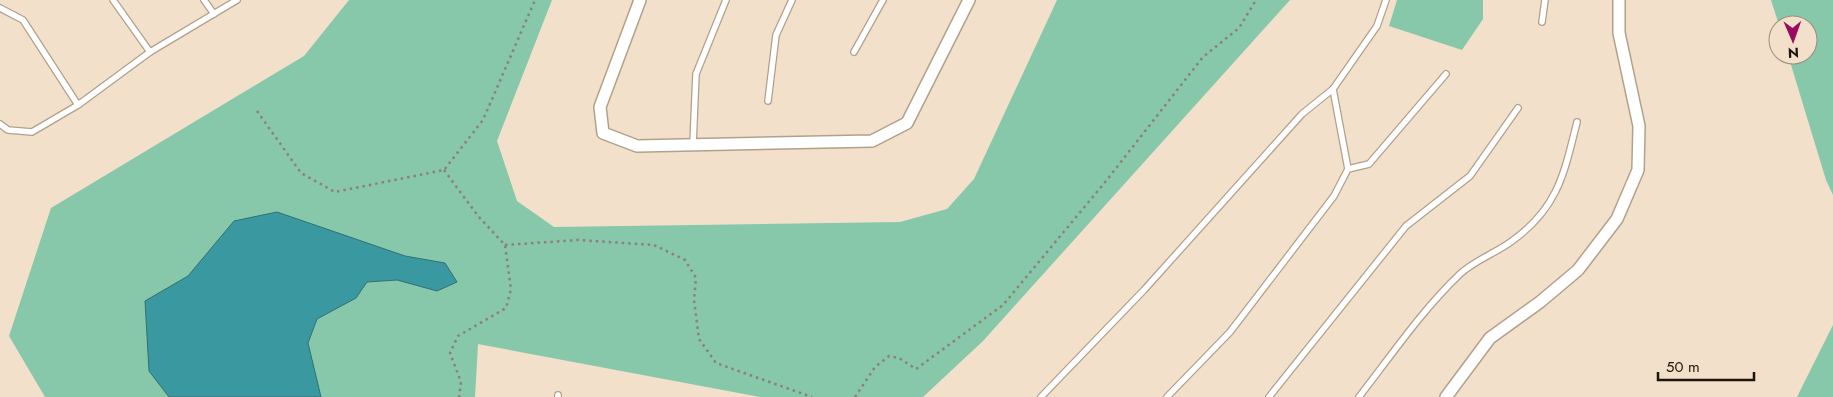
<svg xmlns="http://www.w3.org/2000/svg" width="1833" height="397" font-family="Jost,sans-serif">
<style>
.green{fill:#87c7aa}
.water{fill:#3a98a0;stroke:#317174}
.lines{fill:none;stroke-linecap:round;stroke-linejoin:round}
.lane-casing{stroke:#b1a18c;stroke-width:8}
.street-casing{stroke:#b1a18c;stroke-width:14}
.path{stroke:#8e8173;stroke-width:2.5;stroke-dasharray:2.5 4;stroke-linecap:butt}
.lane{stroke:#fff;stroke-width:5.5}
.street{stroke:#fff;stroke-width:11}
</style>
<rect width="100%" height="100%" fill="#f2e0cb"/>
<!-- green -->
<g class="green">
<polygon points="349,0 552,0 497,141 517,201 554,227 900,222 947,209 974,179 1057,0 1290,0 983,341 923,397 760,397 478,344 475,397 45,397 9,336 51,208 304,56"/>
<polygon points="1397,0 1483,0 1483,19 1462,50 1389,26"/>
<polygon points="1771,0 1833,0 1833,195 1826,180 1788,55 1808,55 1808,25 1779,25"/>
<polygon points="1833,325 1833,397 1797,397"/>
</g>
<!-- water -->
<polygon class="water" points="277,212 405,256 445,263 457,282 437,291 397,280 367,282 356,298 317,319 308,343 321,397 169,397 149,371 145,301 188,276 234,221"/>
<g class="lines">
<defs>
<g id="lane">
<polyline points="113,0 150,52"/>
<polyline points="204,0 214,14"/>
<polyline points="0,8 23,20 78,105"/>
<polyline points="1542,22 1545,0"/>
<polyline points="854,52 883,0"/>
<polyline points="768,101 776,35 792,0"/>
<polyline points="0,124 8,130 32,132 78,105 150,52 237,0"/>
<polyline points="693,144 696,74 726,0"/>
<polyline points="1348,169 1369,164 1446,74"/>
<polyline points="558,395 558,397"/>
<polyline points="1041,397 1144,290 1302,114 1333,89 1377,26 1386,0"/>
<polyline points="1167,397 1230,332 1334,196 1348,169 1333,89"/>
<polyline points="1269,397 1406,226 1470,176 1518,108"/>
<path d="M1359 397C1391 356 1422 310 1460 274 1475 260 1496 253 1512 241 1558 208 1564 174 1577 122"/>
</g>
<g id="street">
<polyline points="640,0 600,107 603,133 637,146 872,141 907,123 969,0"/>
<polyline points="1446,397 1490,338 1540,302 1578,270 1617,219 1638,170 1639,126 1619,33 1619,0"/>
</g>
</defs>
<!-- lane casing -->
<use href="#lane" class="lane-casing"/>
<!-- street casing -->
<use href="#street" class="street-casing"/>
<!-- path -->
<g class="path">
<polyline points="257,111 301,173 335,192 444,170 483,120 535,0"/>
<polyline points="444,170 478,216 505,245 511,289 506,308 458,336 450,353 461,382 459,397"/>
<polyline points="505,245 578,240 654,245 685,260 696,278 694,300 699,339 716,363 812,397"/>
<polyline points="855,397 875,367 889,356 899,358 916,369 1003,305 1106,181 1203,57 1239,28 1256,0"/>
</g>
<!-- lane -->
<use href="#lane" class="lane"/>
<!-- street -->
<use href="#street" class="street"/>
</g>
<!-- north arrow -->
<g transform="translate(1793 40) rotate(178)"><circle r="24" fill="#f2e0cb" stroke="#9c8f7f"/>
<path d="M0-4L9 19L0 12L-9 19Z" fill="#980b5f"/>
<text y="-8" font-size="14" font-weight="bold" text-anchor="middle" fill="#1b150e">N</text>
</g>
<!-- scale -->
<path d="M1658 372v8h96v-8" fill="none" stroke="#1b150e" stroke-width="2.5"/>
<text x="1666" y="372" font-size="15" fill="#1b150e" stroke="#f2e0cb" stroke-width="4" paint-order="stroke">50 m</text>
</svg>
